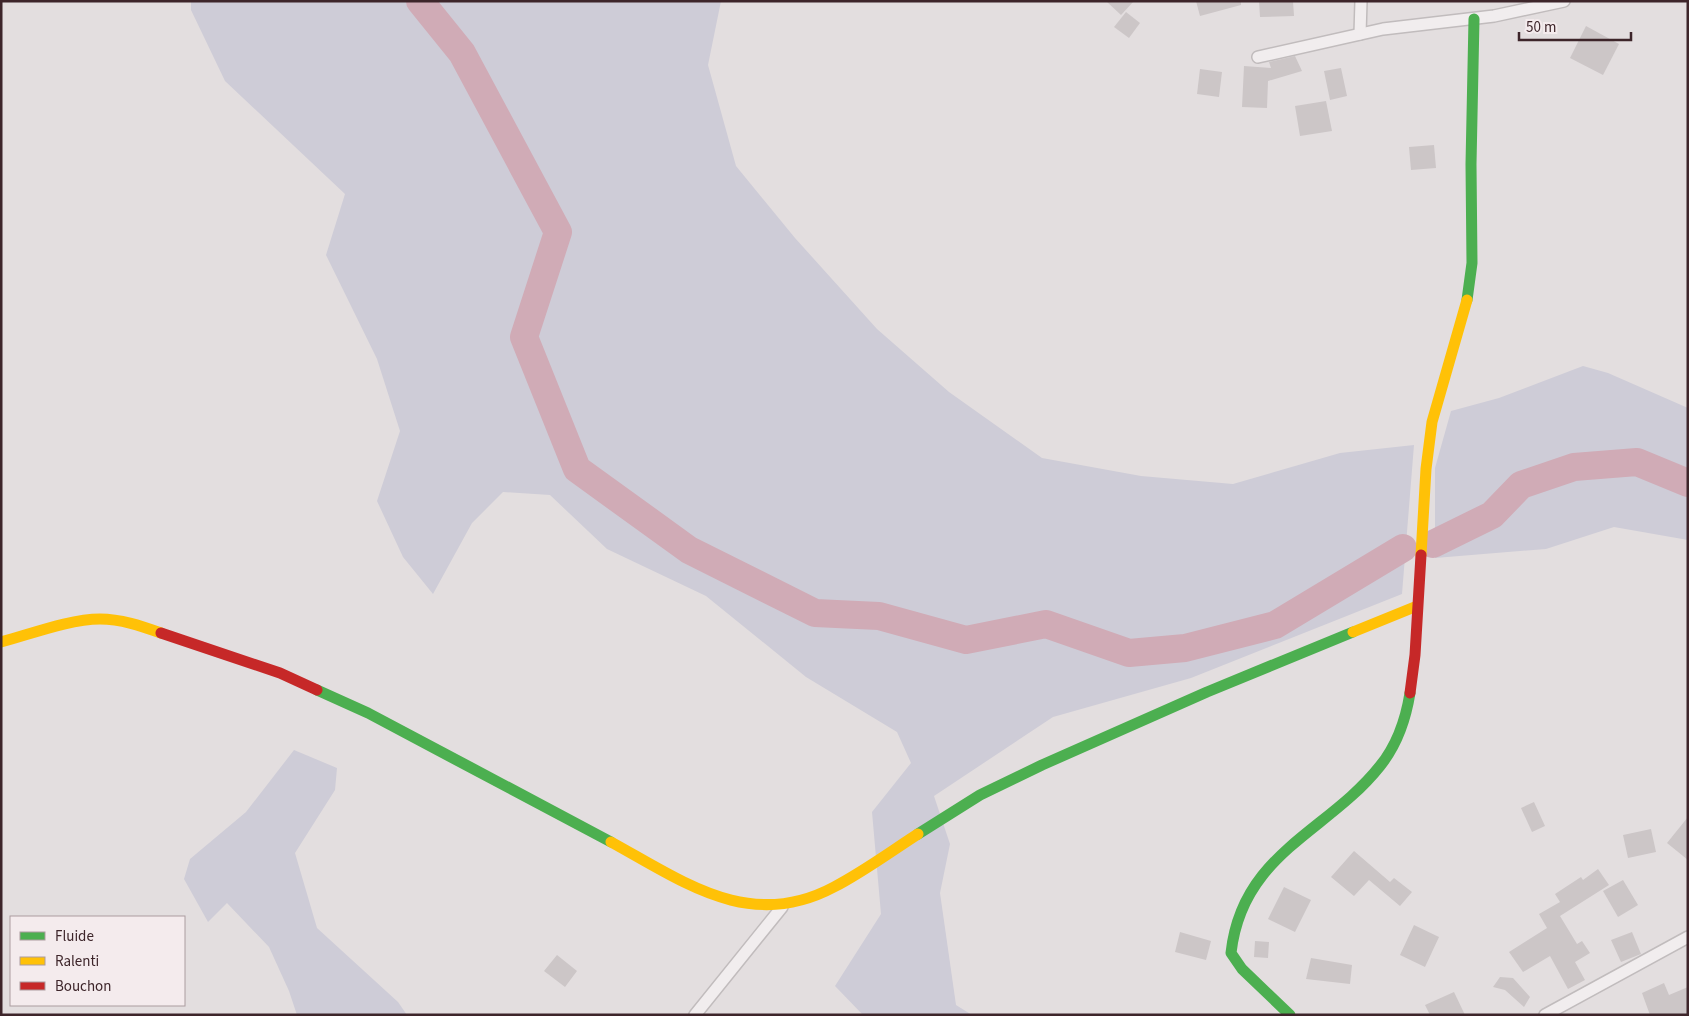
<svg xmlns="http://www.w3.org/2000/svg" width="1689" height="1016" font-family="'Source Sans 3',sans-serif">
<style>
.green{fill:#ceccd7}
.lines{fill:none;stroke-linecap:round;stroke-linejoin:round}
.river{stroke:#d0abb6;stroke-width:28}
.building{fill:#ccc6c7}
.street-casing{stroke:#c1bcbd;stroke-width:14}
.street{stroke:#f1edee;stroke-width:11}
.fast{stroke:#4caf50;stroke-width:11}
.slow{stroke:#ffc107;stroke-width:11}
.jam{stroke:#c62828;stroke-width:11}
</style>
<rect width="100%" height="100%" fill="#e3dedf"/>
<!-- green -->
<g class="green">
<polygon points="191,1 721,1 708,65 736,166 795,238 877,329 949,392 1042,458 1141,476 1233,484 1340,453 1414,445 1402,594 1191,678 1053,717 934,796 950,844 940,893 956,1005 972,1015 863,1015 835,986 881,914 872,812 911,763 897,732 806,677 706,596 607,549 550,495 503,492 472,523 433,594 403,557 377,501 400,431 377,359 326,255 345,194 225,81 191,10"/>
<polygon points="1583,366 1608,373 1688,408 1688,540 1614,527 1546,549 1435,558 1435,468 1451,411 1499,398"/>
<polygon points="294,750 337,768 335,790 295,853 317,928 398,1002 407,1015 297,1015 289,991 269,947 227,903 208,922 184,879 190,859 246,812"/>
</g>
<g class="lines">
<!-- river -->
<g class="river">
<polyline points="420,1 462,53 558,232 524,337 577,469 689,550 815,613 879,616 966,640 1046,624 1129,653 1185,648 1275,625 1403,548"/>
<polyline points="1433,544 1492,515 1521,485 1574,467 1637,462 1688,483"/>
</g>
</g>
<!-- building -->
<g class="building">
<polygon points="1106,1 1134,1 1121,15"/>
<polygon points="1196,1 1241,1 1241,5 1200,16"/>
<polygon points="1259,1 1293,1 1294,16 1260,17"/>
<polygon points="1126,12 1140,23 1129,38 1114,27"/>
<polygon points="1586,26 1619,44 1603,75 1570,58"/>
<polygon points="1295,56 1302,71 1268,81 1267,108 1242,107 1244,66 1271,68 1269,62"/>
<polygon points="1341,68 1347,96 1330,100 1324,71"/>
<polygon points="1200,69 1222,72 1219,97 1197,94"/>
<polygon points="1326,101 1332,131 1300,136 1295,106"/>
<polygon points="1434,145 1436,168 1411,170 1409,147"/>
<polygon points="1534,802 1545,826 1532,832 1521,808"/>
<polygon points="1688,817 1688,860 1667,843"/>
<polygon points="1651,829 1656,852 1628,858 1623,835"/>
<polygon points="1354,851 1390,882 1394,878 1412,892 1400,906 1369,880 1354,896 1331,877"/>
<polygon points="1598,869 1609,885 1560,916 1577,944 1582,941 1590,953 1575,962 1585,980 1568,989 1550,956 1523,972 1509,952 1547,928 1539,914 1560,902 1555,894 1581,877 1583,880"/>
<polygon points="1623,880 1638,905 1618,917 1603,891"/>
<polygon points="1284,887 1311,900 1295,932 1268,919"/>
<polygon points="1414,925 1439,937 1425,967 1400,955"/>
<polygon points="1180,932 1211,941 1206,960 1175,952"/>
<polygon points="1632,932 1641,954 1621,962 1611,940"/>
<polygon points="1255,941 1269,942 1268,958 1254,957"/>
<polygon points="557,955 577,971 565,987 544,971"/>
<polygon points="1311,958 1352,965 1350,984 1306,979"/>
<polygon points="1500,977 1513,978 1530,997 1524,1007 1505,990 1493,987"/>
<polygon points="1664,983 1669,995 1688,987 1688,1015 1650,1015 1642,993"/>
<polygon points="1454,992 1465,1015 1430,1015 1425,1005"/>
</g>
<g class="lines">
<defs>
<g id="street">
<polyline points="1360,34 1361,1"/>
<polyline points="1258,57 1383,29 1494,16 1564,1"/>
<polyline points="695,1015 782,907"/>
<polyline points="1545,1015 1688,937"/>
</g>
</defs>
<!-- street casing -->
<use href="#street" class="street-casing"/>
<!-- street -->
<use href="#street" class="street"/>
<!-- fast -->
<g class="fast">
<polyline points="1467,300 1472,263 1471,164 1474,19"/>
<polyline points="317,690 368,713 611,842"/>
<polyline points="918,834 980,795 1042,765 1207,692 1353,632"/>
<path d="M1290 1015 1242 969 1231 953C1242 853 1328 832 1380 766 1397 745 1406 718 1410 693"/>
</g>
<!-- slow -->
<g class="slow">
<polyline points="1421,555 1426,469 1432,422 1467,300"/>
<polyline points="1353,632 1417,606"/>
<path d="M1 642C31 634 70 619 100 619 121 619 141 626 161 633"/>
<path d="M611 842C684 882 750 932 834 887 863 872 890 852 918 834"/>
</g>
<!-- jam -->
<g class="jam">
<polyline points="161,633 280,673 317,690"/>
<polyline points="1410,693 1415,655 1421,555"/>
</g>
</g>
<!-- border -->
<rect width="1689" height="1016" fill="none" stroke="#3d252a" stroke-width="5"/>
<!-- legend -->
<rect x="10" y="916" width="175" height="90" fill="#f4ebed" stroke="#ab9c9f"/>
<rect x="20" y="932" width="25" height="8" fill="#4caf50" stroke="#ab9c9f"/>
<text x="55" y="941" font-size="15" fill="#3d252a">Fluide</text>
<rect x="20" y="957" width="25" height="8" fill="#ffc107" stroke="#ab9c9f"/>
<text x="55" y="966" font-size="15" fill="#3d252a">Ralenti</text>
<rect x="20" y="982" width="25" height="8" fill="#c62828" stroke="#ab9c9f"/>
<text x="55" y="991" font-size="15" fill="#3d252a">Bouchon</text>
<!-- scale -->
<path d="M1519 32v8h112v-8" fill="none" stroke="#3d252a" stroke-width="2.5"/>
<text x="1526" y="32" font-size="15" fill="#3d252a" stroke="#f4ebed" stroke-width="4" paint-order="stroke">50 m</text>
</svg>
